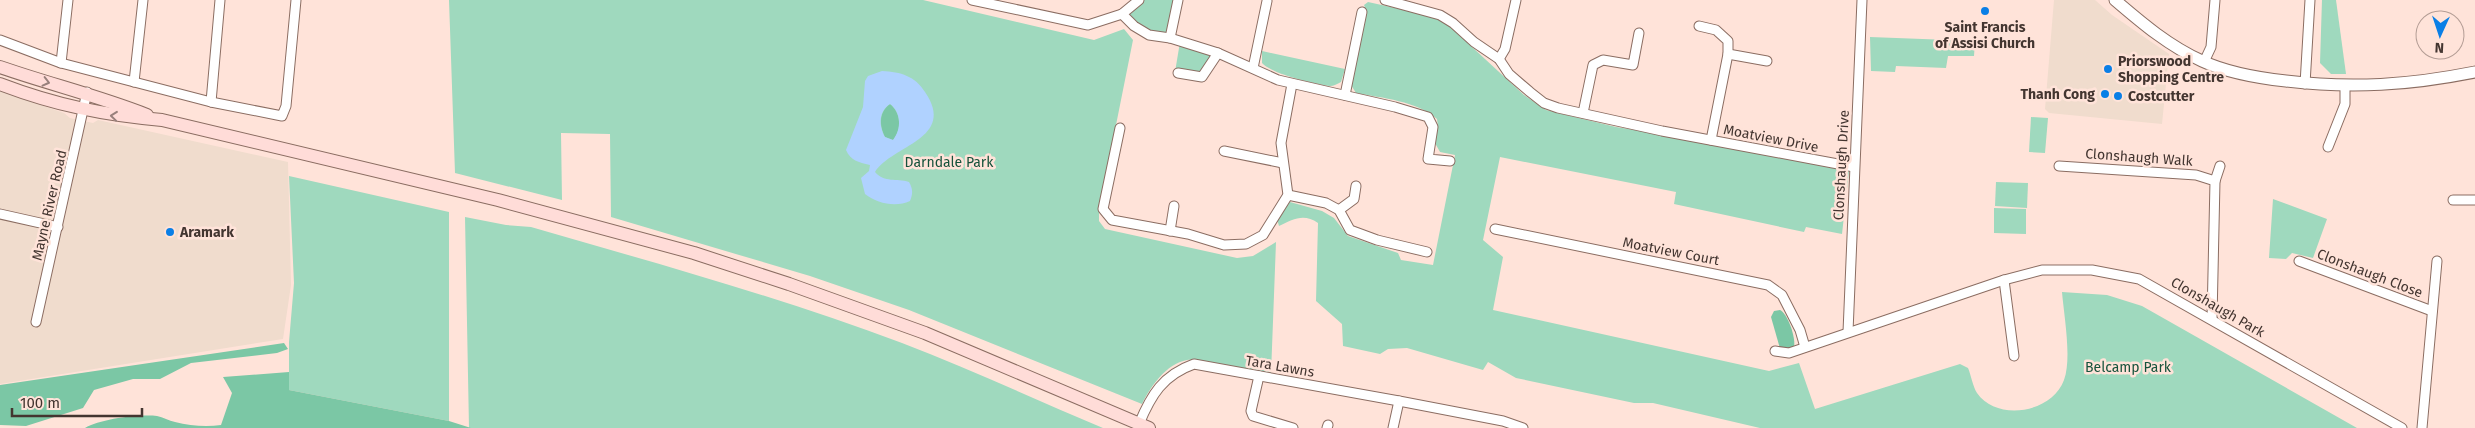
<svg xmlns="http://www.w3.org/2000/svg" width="2475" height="428" viewBox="0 0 2475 428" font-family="'Fira Sans',sans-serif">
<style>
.commercial{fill:#f0dccd}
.green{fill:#9fd9be}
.forest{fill:#7bc7a5}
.water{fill:#b0d2ff;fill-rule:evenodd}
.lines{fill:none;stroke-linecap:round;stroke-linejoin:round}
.minor-casing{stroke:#8b6d62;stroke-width:11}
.tertiary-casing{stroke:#8b6d62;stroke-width:13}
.secondary-casing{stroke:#8b6d62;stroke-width:14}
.minor{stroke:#fff;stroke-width:9}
.tertiary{stroke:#fff;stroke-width:11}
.secondary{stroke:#ffdcd8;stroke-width:12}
.oneway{stroke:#98807c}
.poi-dot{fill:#0a7fe6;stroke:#ffe3d9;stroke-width:2}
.labels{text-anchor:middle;stroke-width:5;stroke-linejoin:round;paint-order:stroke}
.poi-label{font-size:14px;font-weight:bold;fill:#433530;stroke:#ffe3d9;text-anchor:start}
.street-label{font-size:14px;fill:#433530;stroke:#ffe3d9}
.park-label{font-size:14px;fill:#15523b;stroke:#ffe3d9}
</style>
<rect width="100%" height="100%" fill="#ffe3d9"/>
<!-- commercial -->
<g class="commercial">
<polygon points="2054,0 2095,0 2112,15 2169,54 2162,124 2049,113 2045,109"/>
<polygon points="0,91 64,113 70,118 93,123 98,120 288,162 291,285 283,339 0,384"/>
</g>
<!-- green -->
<g class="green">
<path d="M449,0H923L1094,40L1124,29L1133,40L1099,210V221L1105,229L1237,258L1253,256L1276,242L1271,374C1255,371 1200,358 1187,360C1166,364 1151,386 1142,404L909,310L810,276L611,217L610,134L561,133L562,200L455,173Z"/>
<polygon points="1140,0 1178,0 1170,38 1149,35 1123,14"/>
<polygon points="2322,0 2336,0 2346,74 2331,74 2320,63"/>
<path d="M1368,2L1427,15L1446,23L1524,95L1546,110L1616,127L1758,150L1849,171L1842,234L1806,227L1804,232L1674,204L1676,192L1500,157L1483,240L1503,257L1493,310L1769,371L1799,363L1815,409L1960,364L1968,368C1971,375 1973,387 1977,393C1997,422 2052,413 2064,380C2072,358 2064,316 2062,292L2107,295L2142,306L2357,428H1760L1653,403H1634L1516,378L1488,362L1483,370L1407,348L1388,349L1380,354L1343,346L1342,324L1316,301L1318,223C1304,213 1293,219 1279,226L1277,219L1290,202L1322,211L1334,218L1348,236L1398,253L1401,260L1433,265L1455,155L1440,152L1435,143L1438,127L1437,119C1417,101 1382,98 1356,93L1351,85L1366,10L1364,5Z"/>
<polygon points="1870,37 1975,41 1974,56 1948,56 1946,68 1896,66 1895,72 1871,71"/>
<polygon points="1180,42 1218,53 1202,77 1175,72"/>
<path d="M1262,51L1345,69L1341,82C1337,84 1334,86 1330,86C1314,84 1272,74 1262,63Z"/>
<polygon points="2031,117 2048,118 2045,153 2029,152"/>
<polygon points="289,176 449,212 449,421 289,390 289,342 294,283"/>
<polygon points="1996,182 2028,183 2027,208 1995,206"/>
<polygon points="2273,199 2327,219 2313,258 2292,253 2286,259 2269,258"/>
<polygon points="1994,208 2026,209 2026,234 1994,233"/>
<path d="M465,217L506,225L531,227C655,263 780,297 902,343C970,369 1036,400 1103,428H469Z"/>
</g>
<!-- forest -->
<g class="forest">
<path d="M890,104C901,113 902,129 893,140L885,137C879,125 879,112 890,104Z"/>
<path d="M1780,310C1788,314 1796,338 1794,347L1781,352L1771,317L1774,311Z"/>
<polygon points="284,343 288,349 277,353 191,363 160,379 133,379 94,390 83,408 26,426 0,425 0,385"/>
<path d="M289,372V390L449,421L471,428H85C100,419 139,414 157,416C163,417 169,421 175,422C190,426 207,427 221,425L232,393L223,377Z"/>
</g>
<!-- water -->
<path class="water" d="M882,71C901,72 915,76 925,92C957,139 892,145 875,172C885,183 896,178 909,182C913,189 913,194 910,201C895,208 877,203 865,194L861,178L869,171L870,165C858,162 851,161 846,150L863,107L865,81L868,76ZM890,104C901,112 902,129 893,140L885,137C879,126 878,112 890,104Z"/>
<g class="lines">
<defs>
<g id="minor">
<polyline points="972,0 1088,25 1122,14 1139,0"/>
<polyline points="1385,0 1440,15 1453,23 1474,42 1499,59 1509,74 1530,92 1544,103 1558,108 1662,131 1854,167"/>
<polyline points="1122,14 1134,26 1149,35 1170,38 1218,53 1278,80 1395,107 1428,117 1433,127 1428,159 1450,161"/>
<polyline points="1699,26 1716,30 1728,41 1728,54 1711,140"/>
<polyline points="1170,38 1178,0"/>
<polyline points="0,40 61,63 211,102 282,116 286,106 296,0"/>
<polyline points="1728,54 1767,61"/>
<polyline points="1499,59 1505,49 1516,0"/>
<polyline points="2204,62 2211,47 2215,0"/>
<polyline points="61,63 68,0"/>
<polyline points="1253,68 1267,1"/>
<polyline points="1178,73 1202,77 1218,53"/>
<polyline points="134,82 143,0"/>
<polyline points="2305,84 2310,0"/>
<polyline points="1345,95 1362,12"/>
<polyline points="211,102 220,0"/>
<polyline points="1583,113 1593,65 1603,60 1633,65 1639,33"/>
<polyline points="1120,128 1103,209 1112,220 1188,234 1224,245 1246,244 1263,235 1288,195 1281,143 1292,84"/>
<polyline points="2328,147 2345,104 2345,87"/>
<polyline points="1224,151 1283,163"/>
<polyline points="2059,166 2196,175 2215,181 2212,319"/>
<polyline points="2215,181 2220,166"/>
<polyline points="1288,195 1326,203 1339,210 1350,230 1377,240 1427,252"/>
<polyline points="2453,200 2475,200"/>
<polyline points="1339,210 1354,199 1356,186"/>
<polyline points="0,214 58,227"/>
<polyline points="1495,229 1768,285 1782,295 1800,330 1805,347"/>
<polyline points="1170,231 1174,206"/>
<polyline points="2299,261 2432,311"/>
<polyline points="2004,280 2014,356"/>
<polyline points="36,322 87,92"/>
<polyline points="1848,332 1862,0"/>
<polyline points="1775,351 1789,353 2004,280 2042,270 2092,270 2139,279 2402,428"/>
<polyline points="1259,376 1251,411 1253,416 1293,428"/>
<path d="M1139,424C1151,395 1163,375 1194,364L1399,401L1503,421L1523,428"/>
<polyline points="1327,428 1328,425"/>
<polyline points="1393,428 1399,401"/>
<polyline points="2422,428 2437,261"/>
</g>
<path id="tertiary" d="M2115,0C2143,24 2169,46 2202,61C2228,73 2258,78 2286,81C2352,89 2410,85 2475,72"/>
<g id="secondary">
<path d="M0,67C49,84 99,96 147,115"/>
<path d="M0,84C55,105 104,115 162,120L498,200L694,253L789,284L925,333L1149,428"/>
</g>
</defs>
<!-- minor casing -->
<use href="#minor" class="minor-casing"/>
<!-- tertiary casing -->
<use href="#tertiary" class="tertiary-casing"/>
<!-- secondary casing -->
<use href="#secondary" class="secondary-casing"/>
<!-- minor -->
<use href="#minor" class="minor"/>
<!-- tertiary -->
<use href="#tertiary" class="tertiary"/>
<!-- secondary -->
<use href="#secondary" class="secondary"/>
</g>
<!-- one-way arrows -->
<defs><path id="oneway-chevron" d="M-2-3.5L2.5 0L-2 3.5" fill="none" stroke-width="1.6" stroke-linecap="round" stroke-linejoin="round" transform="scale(1.25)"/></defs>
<g class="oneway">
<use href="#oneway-chevron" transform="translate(46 82) rotate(14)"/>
<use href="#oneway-chevron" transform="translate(114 116) rotate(-174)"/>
</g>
<!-- markers -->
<g class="poi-dot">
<circle cx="1985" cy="11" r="5"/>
<circle cx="2108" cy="69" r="5"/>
<circle cx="2105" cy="94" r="5"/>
<circle cx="2118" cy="96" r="5"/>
<circle cx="170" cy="232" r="5"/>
</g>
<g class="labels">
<!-- poi labels -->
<g class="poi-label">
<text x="1985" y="32" text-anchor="middle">Saint Francis<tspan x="1985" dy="16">of Assisi Church</tspan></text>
<text x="2118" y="66">Priorswood<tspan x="2118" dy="16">Shopping Centre</tspan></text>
<text x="2095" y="99" text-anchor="end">Thanh Cong</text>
<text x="2128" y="101">Costcutter</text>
<text x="180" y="237">Aramark</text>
</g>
<!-- street labels -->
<g class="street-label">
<text transform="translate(1771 138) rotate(11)" y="5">Moatview Drive</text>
<text transform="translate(2139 157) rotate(4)" y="5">Clonshaugh Walk</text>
<text transform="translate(1841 165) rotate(-87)" y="5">Clonshaugh Drive</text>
<text transform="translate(49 205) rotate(-77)" y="5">Mayne River Road</text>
<text transform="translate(1671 251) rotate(11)" y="5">Moatview Court</text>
<text transform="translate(2370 273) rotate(21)" y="5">Clonshaugh Close</text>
<text transform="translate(2218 307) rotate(30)" y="5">Clonshaugh Park</text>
<text transform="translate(1280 366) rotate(10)" y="5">Tara Lawns</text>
</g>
<!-- park labels -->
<g class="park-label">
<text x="949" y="167">Darndale Park</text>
<text x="2128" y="372">Belcamp Park</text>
</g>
</g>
<!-- north arrow -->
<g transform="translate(2440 35) rotate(183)"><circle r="24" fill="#ffe3d9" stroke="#b49d95"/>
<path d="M0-4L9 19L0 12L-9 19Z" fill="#0a7fe6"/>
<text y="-8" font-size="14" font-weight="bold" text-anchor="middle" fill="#433530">N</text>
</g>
<!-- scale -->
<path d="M12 408v8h130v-8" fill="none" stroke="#433530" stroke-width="2.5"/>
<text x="20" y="408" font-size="15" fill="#433530" stroke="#ffe3d9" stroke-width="4" paint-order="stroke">100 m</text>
</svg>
